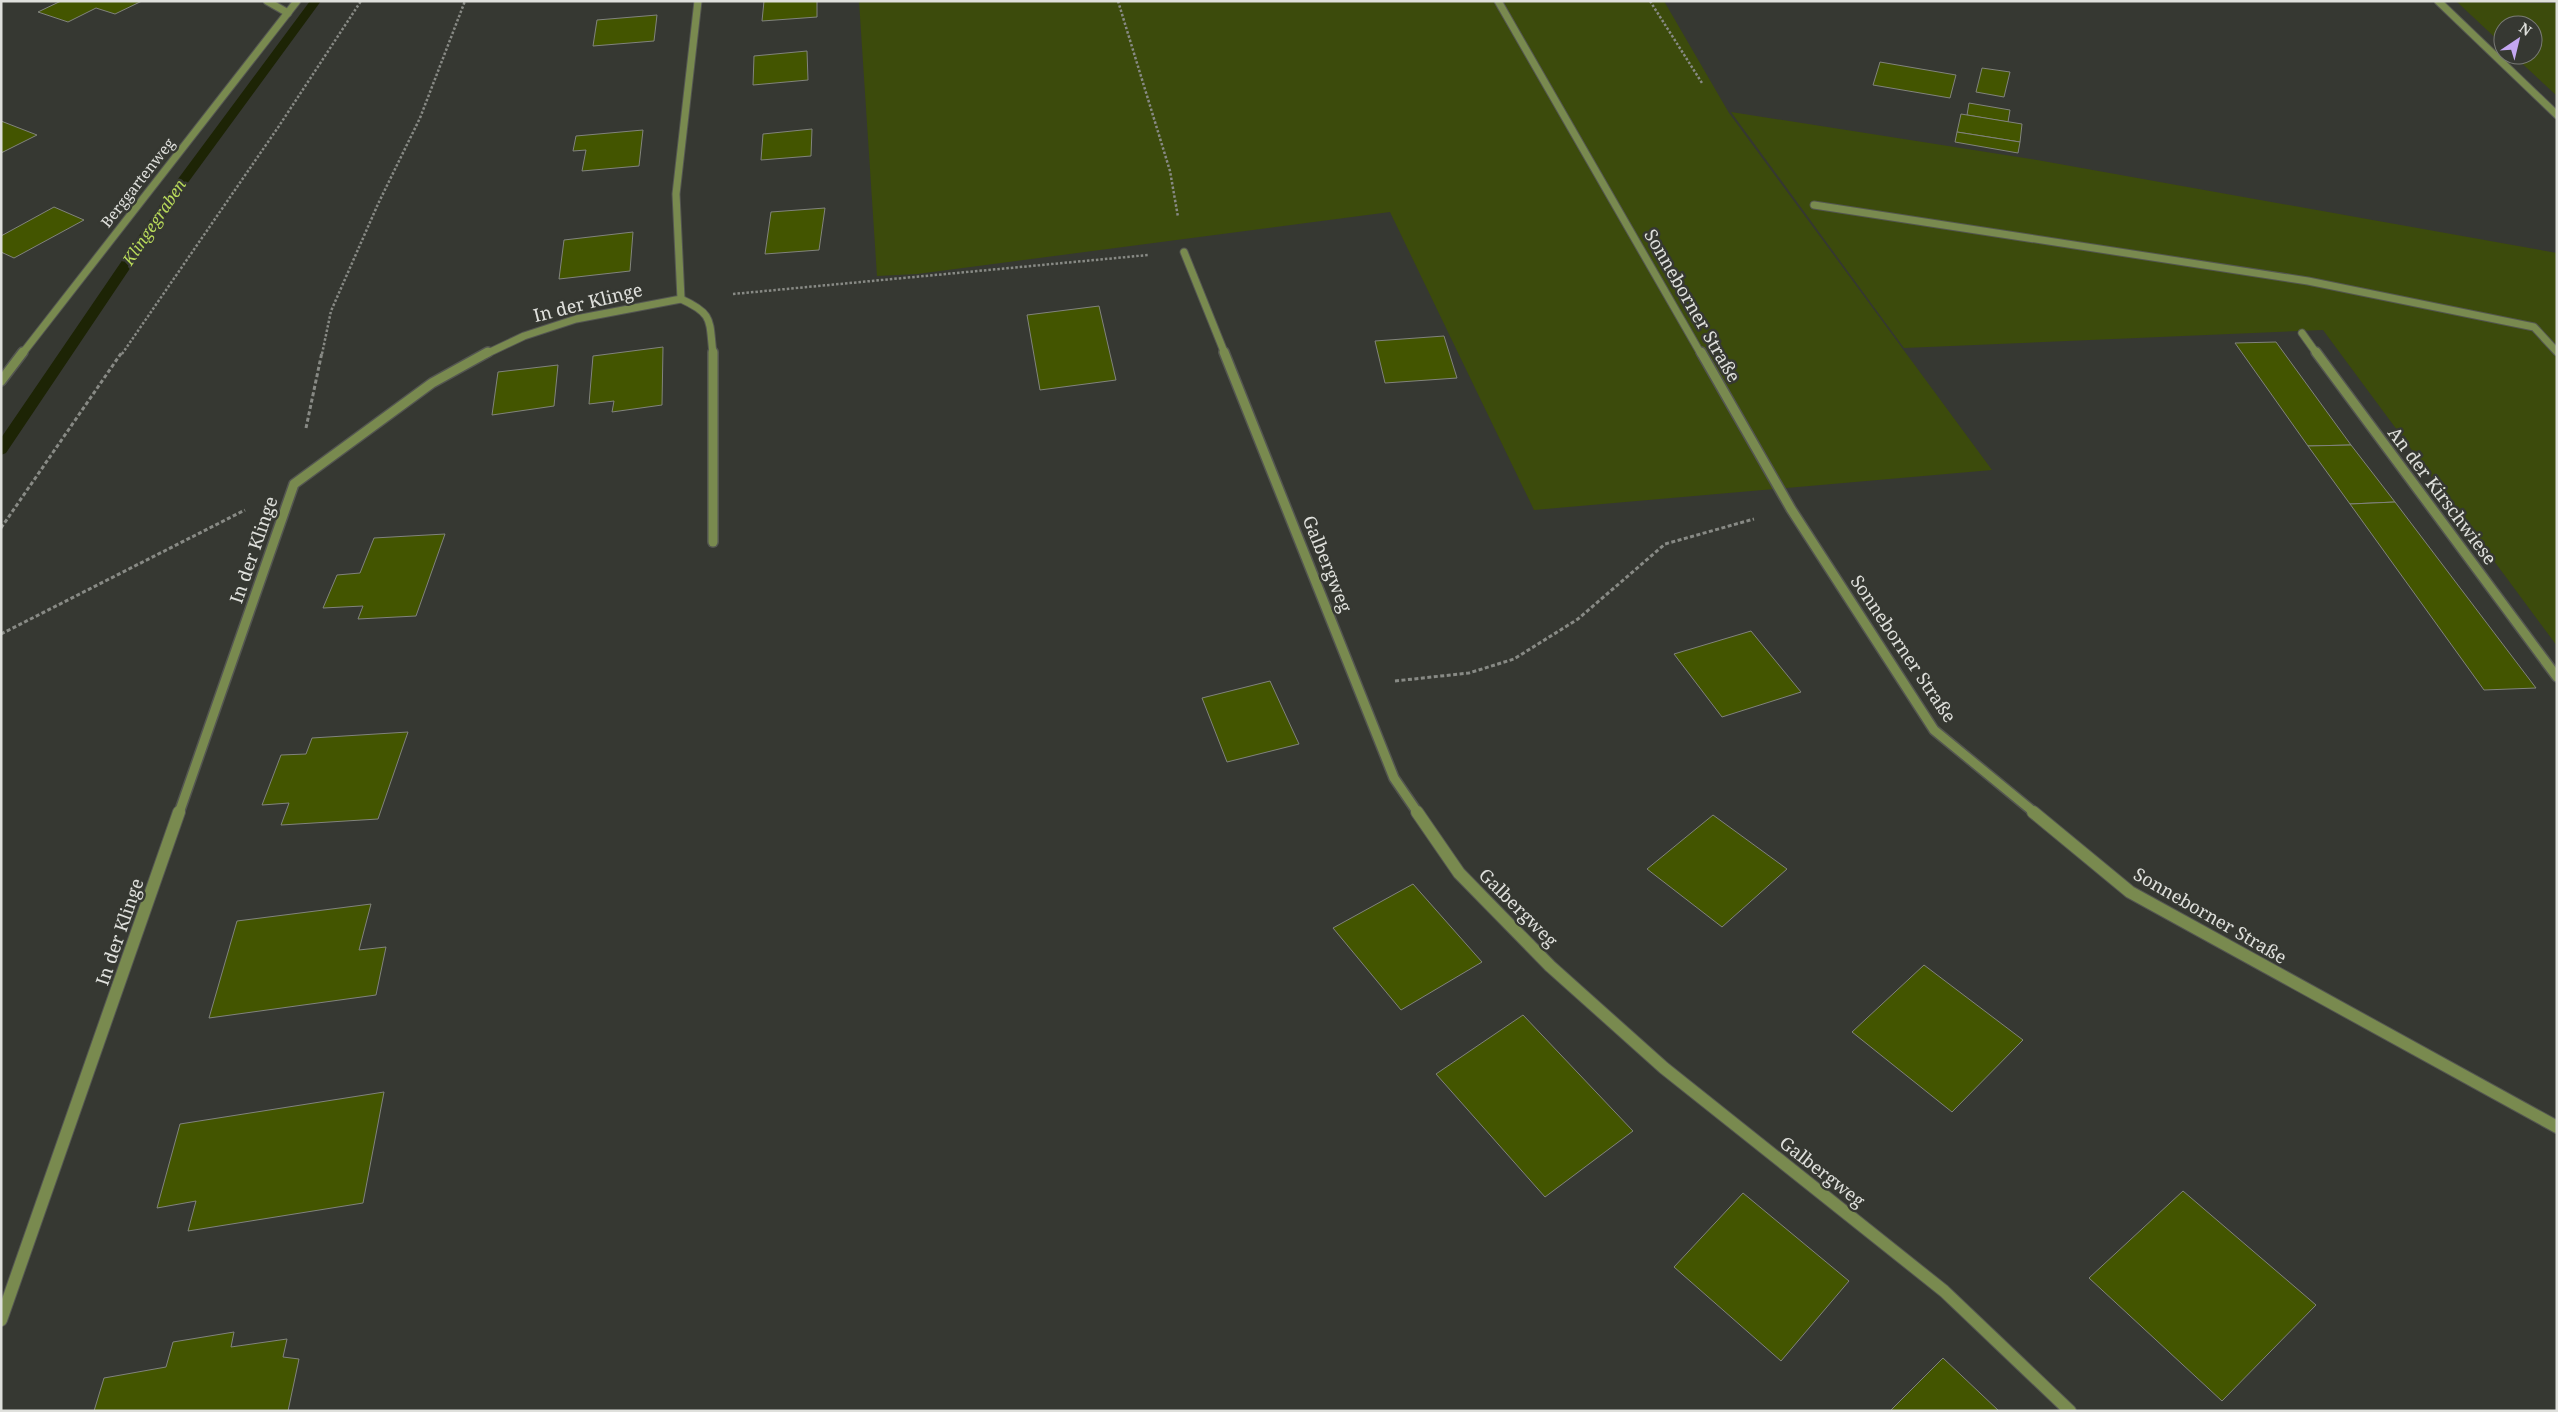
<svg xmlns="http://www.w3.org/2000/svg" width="2558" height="1412" viewBox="0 0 2558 1412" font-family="'Noto Serif',serif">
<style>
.green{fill:#3c4b0c}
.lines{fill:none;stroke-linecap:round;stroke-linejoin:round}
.stream{fill:#1d2405;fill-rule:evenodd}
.building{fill:#435500;stroke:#81837d}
.service-far2-casing{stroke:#545651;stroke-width:9}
.service-far1-casing{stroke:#545651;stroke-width:12}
.service-casing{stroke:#545651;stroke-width:14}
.minor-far2-casing{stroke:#545651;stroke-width:9}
.minor-far1-casing{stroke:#545651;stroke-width:12}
.minor-casing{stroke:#545651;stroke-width:14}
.path-far1{stroke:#888a85;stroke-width:2.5;stroke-dasharray:2.5 2;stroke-linecap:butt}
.path{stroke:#888a85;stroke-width:3;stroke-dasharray:4 2.5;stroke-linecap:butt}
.service-far2{stroke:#798a4f;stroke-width:7}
.service-far1{stroke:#798a4f;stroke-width:9}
.service{stroke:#798a4f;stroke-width:12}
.minor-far2{stroke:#798a4f;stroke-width:7}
.minor-far1{stroke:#798a4f;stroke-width:9}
.minor{stroke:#798a4f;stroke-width:12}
.labels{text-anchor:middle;stroke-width:5;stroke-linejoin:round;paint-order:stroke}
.far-street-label{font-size:15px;fill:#dfe0dc;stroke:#363832}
.far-water-label{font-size:16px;font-style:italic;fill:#b8d95a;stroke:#363832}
.street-label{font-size:18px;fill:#dfe0dc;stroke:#363832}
</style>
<rect width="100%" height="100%" fill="#363832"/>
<!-- green -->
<g class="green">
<polygon points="859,1 1664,1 1729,113 1992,470 1534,510 1390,212 917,274 877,276"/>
<polygon points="2456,1 2557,3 2557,96 2513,55 2533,55 2533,25 2503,25 2503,45"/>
<polygon points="1731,112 2037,160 2557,253 2557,646 2323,330 1904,348"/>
</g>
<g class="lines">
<!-- stream -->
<polygon class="stream" points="310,1 321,1 184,188 6,453 1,455 1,438 175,183"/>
</g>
<!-- building -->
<g class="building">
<polygon points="61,1 142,1 115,14 96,8 68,22 38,12"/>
<polygon points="764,1 817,1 817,17 762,21"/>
<polygon points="657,15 654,41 593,46 597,20"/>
<polygon points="807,51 808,80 753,85 754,56"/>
<polygon points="1880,62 1956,75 1950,98 1873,85"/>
<polygon points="1982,68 2010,72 2004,97 1976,92"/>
<polygon points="1969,103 2010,110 2008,122 1967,115"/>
<polygon points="1961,114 2022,124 2020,142 1957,132"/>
<polygon points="1,121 37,135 1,153"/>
<polygon points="812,129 811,156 761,160 763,134"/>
<polygon points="643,130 639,166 582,171 586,150 573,151 576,136"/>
<polygon points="1957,132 2020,142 2018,153 1955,142"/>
<polygon points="54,207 84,220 14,258 1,252 1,236"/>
<polygon points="825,208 819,250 765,254 771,212"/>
<polygon points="633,232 630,271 559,279 564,240"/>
<polygon points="1099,306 1116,380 1040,390 1027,315"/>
<polygon points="1444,336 1457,378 1385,383 1375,341"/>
<polygon points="2276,342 2351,445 2308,446 2235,343"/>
<polygon points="663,347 662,405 612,412 614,401 589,404 593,356"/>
<polygon points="558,365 554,406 492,415 498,372"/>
<polygon points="2351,445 2395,502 2350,504 2308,446"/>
<polygon points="2395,502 2536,688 2484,690 2350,504"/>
<polygon points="445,534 416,616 358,619 363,606 323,608 337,575 360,573 374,538"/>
<polygon points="1751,631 1801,692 1722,717 1674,654"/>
<polygon points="1270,681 1299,744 1227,762 1202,698"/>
<polygon points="408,732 378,819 281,825 289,803 262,805 281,755 306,754 312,738"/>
<polygon points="1713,815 1787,869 1722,927 1647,869"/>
<polygon points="1413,884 1482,962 1401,1010 1333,928"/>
<polygon points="371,904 359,950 386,947 376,995 209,1018 237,921"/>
<polygon points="1924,965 2023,1040 1952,1112 1852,1032"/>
<polygon points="1523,1015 1633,1131 1545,1197 1436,1074"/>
<polygon points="384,1092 363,1203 188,1231 196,1201 157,1208 180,1124"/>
<polygon points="2183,1191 2316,1305 2222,1401 2089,1278"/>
<polygon points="1743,1193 1849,1281 1781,1361 1674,1267"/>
<polygon points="234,1332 231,1347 287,1339 283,1357 299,1359 288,1411 94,1411 104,1378 166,1367 173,1342"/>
<polygon points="1943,1358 1999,1411 1890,1411"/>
</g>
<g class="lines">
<defs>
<g id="service-far2">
<polyline points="1498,1 1701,354"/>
<polyline points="2438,1 2557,115"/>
<polyline points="1814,205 2308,281 2534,327 2557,352"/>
<path d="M681,299C714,314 709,320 713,354"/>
<polyline points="2302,333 2317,354"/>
</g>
<g id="service-far1">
<polyline points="713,352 713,542"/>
<polyline points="1701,352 1791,509 1934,730 2035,813"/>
<polyline points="2316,352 2557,677"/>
</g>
<polyline id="service" points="2033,812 2130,892 2557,1127"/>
<g id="minor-far2">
<polyline points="267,1 288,13"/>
<polyline points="1184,252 1225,354"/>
<polyline points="22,354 297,1"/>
<polyline points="486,354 524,336 576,319 681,299 676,194 698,1"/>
</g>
<g id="minor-far1">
<polyline points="1224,352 1394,778 1418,813"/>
<polyline points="1,381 23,352"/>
<polyline points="179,813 294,484 432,383 488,352"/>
</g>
<g id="minor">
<polyline points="1417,812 1459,873 1550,966 1664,1068 1944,1291 2070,1411"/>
<polyline points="1,1320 179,812"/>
</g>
</defs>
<!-- service-far2 casing -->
<use href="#service-far2" class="service-far2-casing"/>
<!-- service-far1 casing -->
<use href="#service-far1" class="service-far1-casing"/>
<!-- service casing -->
<use href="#service" class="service-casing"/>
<!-- minor-far2 casing -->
<use href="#minor-far2" class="minor-far2-casing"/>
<!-- minor-far1 casing -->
<use href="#minor-far1" class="minor-far1-casing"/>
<!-- minor casing -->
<use href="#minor" class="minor-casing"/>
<!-- path-far1 -->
<g class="path-far1">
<polyline points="1118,1 1170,171 1178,217"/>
<polyline points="1650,1 1702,83"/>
<polyline points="733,294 1148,255"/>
<polyline points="122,354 279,126 361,1"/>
<polyline points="322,354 331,311 378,204 420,118 465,1"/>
</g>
<!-- path -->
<g class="path">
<polyline points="306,428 322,352"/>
<polyline points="1,528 122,352"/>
<polyline points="1,634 245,510"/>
<polyline points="1395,681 1469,673 1514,659 1578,619 1665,544 1754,519"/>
</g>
<!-- service-far2 -->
<use href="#service-far2" class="service-far2"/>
<!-- service-far1 -->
<use href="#service-far1" class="service-far1"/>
<!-- service -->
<use href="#service" class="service"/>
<!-- minor-far2 -->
<use href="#minor-far2" class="minor-far2"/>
<!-- minor-far1 -->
<use href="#minor-far1" class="minor-far1"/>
<!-- minor -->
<use href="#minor" class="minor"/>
</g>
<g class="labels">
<!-- far-street labels -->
<g class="far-street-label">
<text transform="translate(138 183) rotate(-52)" y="5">Berggartenweg</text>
</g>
<!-- far-water labels -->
<g class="far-water-label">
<text transform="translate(154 222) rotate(-56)" y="6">Klingegraben</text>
</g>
<!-- street labels -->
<g class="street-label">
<text transform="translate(588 303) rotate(-14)" y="6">In der Klinge</text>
<text transform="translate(1692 306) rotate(60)" y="6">Sonneborner Straße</text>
<text transform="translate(2442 496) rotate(53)" y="6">An der Kirschwiese</text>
<text transform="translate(254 550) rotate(-71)" y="6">In der Klinge</text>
<text transform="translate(1327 564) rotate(68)" y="6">Galbergweg</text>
<text transform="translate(1903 649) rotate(56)" y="6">Sonneborner Straße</text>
<text transform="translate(1518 908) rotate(45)" y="6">Galbergweg</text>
<text transform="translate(2210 916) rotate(30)" y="6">Sonneborner Straße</text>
<text transform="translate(120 932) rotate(-71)" y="6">In der Klinge</text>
<text transform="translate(1822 1172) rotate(38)" y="6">Galbergweg</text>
</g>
</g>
<!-- border -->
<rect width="2558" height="1412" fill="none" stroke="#dfe0dc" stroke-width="5"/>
<!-- north arrow -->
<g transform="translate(2518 40) rotate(35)"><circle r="24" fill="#363832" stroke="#7a7b76"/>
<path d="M0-4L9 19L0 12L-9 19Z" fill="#c4a7f1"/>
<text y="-8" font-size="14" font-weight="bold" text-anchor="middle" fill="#dfe0dc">N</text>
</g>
</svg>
